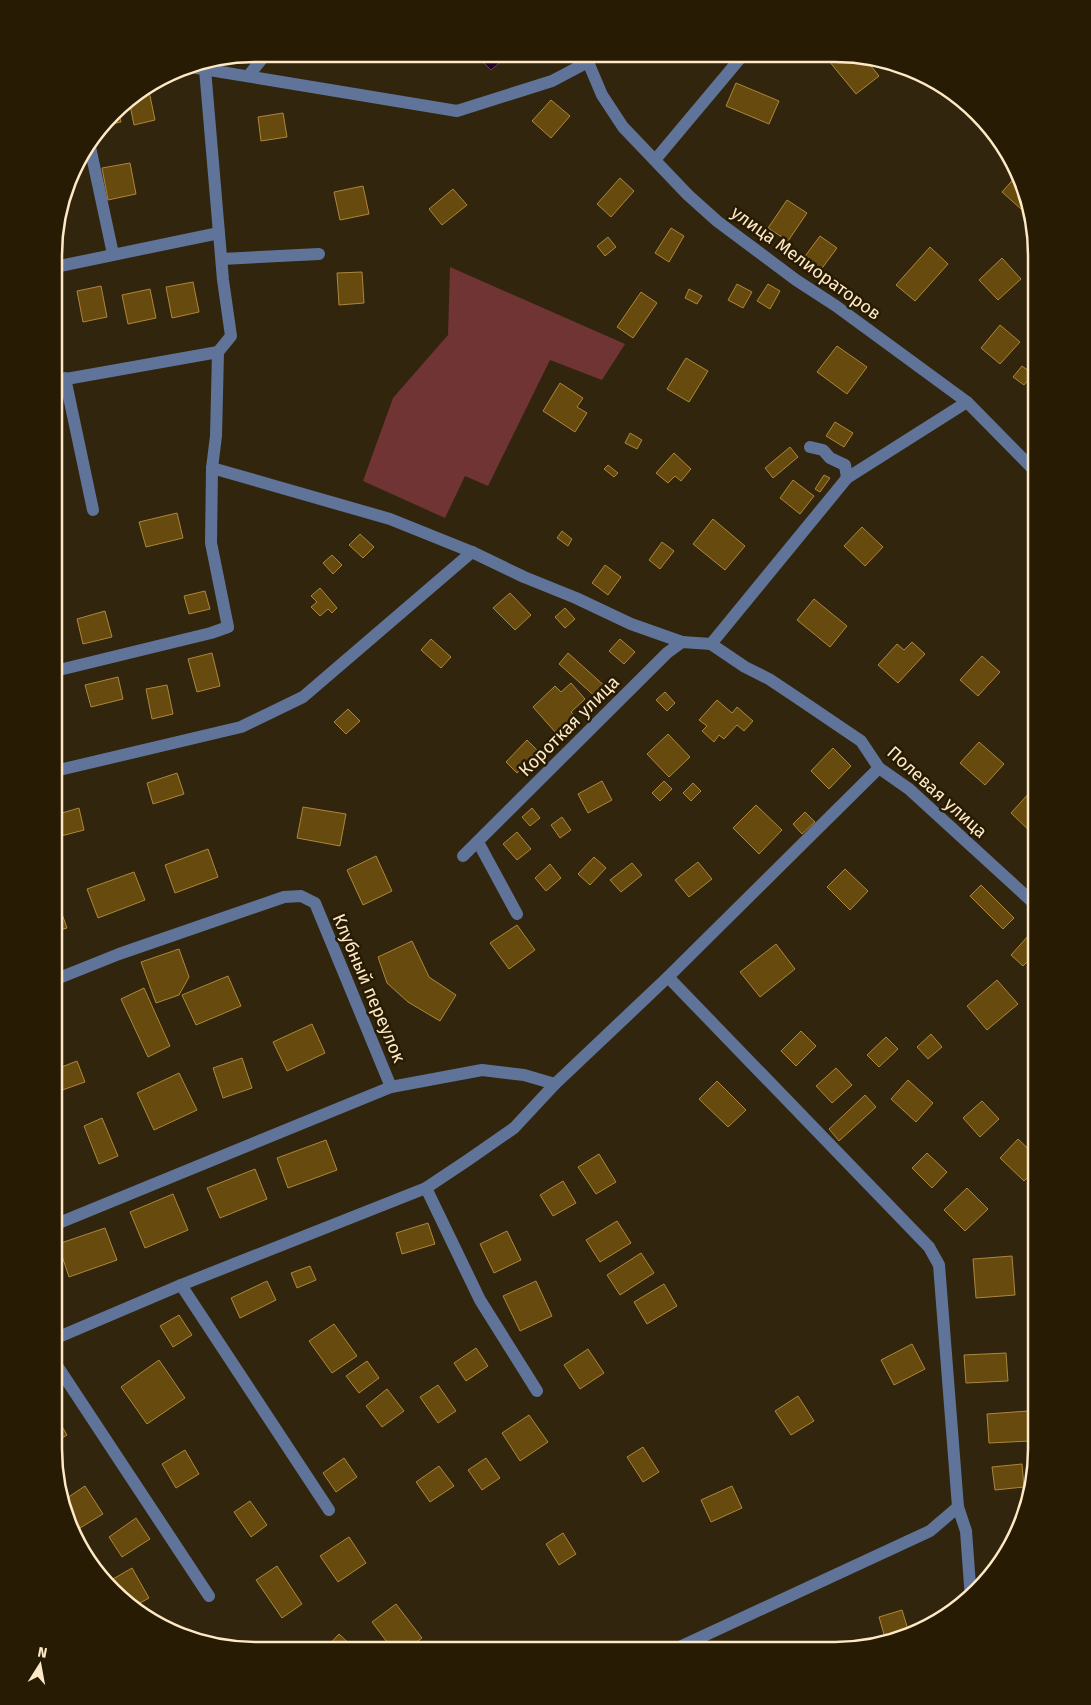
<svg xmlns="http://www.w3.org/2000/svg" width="1091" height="1705" viewBox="0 0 1091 1705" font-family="'Fira Sans',sans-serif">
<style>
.green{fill:#713434}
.water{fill:#210126;stroke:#634756}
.building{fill:#674b0e;stroke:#ad863b}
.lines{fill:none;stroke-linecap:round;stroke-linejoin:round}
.minor{stroke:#5f7498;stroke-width:12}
.labels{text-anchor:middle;stroke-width:5;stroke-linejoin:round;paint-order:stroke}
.street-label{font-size:18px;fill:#fee9c6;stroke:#271b04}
.rim{fill:none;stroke:#fee9c6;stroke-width:2.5}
</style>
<rect width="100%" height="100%" fill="#31250d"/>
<!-- green -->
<polygon class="green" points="450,267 625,344 602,380 550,360 488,486 465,476 445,518 363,481 393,398 448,335"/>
<!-- water -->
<polygon class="water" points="483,54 510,54 491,70 481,60"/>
<!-- building -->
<g class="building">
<polygon points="824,55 863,56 879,76 856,94"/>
<polygon points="736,83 779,101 769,124 726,106"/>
<polygon points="149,91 155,120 134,125 129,100 141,93"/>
<polygon points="551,100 570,116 551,138 532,121"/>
<polygon points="118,110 121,122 106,125"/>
<polygon points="283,113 287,137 261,141 258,117"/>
<polygon points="130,163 136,194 108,200 102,168"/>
<polygon points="1019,173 1022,178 1027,202 1021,209 1002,192"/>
<polygon points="620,178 634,191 611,217 597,204"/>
<polygon points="363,186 369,214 340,220 334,192"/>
<polygon points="453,189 467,205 442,225 429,209"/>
<polygon points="787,200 807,213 788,241 768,228"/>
<polygon points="671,228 684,236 669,262 655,253"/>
<polygon points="820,236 837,248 817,275 800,263"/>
<polygon points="608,237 616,247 605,256 597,246"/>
<polygon points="930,247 948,264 915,301 896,285"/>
<polygon points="1002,258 1021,279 998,300 979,280"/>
<polygon points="362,272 364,303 339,305 337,273"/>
<polygon points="193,282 199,312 172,318 166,287"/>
<polygon points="737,284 752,292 743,308 728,300"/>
<polygon points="768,284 780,291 770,309 757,301"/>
<polygon points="101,286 107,317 83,322 77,291"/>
<polygon points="150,289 156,318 128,324 122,295"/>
<polygon points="689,289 702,296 697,304 685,298"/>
<polygon points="641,292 657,303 633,338 617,327"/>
<polygon points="1000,325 1020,342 1000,364 981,348"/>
<polygon points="837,346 867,367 847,394 817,372"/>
<polygon points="686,358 708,371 689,402 667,389"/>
<polygon points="1022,366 1033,374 1024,385 1013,377"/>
<polygon points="560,383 583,398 577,407 587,413 575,432 543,411"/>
<polygon points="835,422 853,433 844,447 826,436"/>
<polygon points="630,433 642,440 637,449 625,443"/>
<polygon points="790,447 798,457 773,478 765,468"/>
<polygon points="674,453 691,469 681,481 675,476 668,483 656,473"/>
<polygon points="608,465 618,473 614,477 604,469"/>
<polygon points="824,475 830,478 820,492 815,489"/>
<polygon points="793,480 814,496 800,514 780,498"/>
<polygon points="177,513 183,538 146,547 139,522"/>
<polygon points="713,519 745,546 725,570 693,544"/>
<polygon points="862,527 883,547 865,566 844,546"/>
<polygon points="562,531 572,539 568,546 557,538"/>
<polygon points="360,534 374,547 363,558 349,545"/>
<polygon points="662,542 674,551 660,569 649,560"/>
<polygon points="332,555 342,565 333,574 323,563"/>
<polygon points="605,565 621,577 608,595 592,583"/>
<polygon points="320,588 337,608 332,613 328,609 320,616 311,607 317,602 311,596"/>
<polygon points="205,591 210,609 189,614 184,596"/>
<polygon points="510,593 531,615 515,630 493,608"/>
<polygon points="814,599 847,626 830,647 797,620"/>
<polygon points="565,608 575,619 565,628 555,617"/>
<polygon points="105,611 112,637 83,644 77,619"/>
<polygon points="431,639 451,657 441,668 421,650"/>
<polygon points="620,639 635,652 624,664 609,651"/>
<polygon points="912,642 925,654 898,683 878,665 897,644 904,650"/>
<polygon points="212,653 220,686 197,692 188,659"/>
<polygon points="568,653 608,689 599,700 559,664"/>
<polygon points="982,656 1000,672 978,696 960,680"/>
<polygon points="118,677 123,699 91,707 85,685"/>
<polygon points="571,683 585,699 571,712 575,716 556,733 533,707 555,686 561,692"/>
<polygon points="167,685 173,714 152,719 146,689"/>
<polygon points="665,692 675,703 667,711 656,700"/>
<polygon points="717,700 732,713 737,707 753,721 744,731 737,725 724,739 719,735 714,742 702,731 707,726 699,720"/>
<polygon points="348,709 360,721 346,734 334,722"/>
<polygon points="668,734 690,757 669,777 647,754"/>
<polygon points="527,740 539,752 517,773 506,762"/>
<polygon points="979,742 1004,764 985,785 960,763"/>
<polygon points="833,748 851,766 829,789 811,771"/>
<polygon points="177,773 184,794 153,804 147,783"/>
<polygon points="602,781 612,800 588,813 578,794"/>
<polygon points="664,781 672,789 660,801 652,793"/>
<polygon points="693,783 701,791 691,801 683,793"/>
<polygon points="1032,790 1037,795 1037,834 1035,836 1011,813"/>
<polygon points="756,805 782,830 759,854 733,828"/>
<polygon points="303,807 346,814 340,846 297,838"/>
<polygon points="79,808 84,830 61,836 55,815"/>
<polygon points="532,808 540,818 530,826 522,817"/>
<polygon points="805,812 815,822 802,834 793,824"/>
<polygon points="562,817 571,830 560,838 551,825"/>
<polygon points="517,832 531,849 517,860 503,844"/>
<polygon points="208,849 218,877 175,893 165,865"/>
<polygon points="376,856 392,891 363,905 347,870"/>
<polygon points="594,857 606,868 590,885 578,874"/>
<polygon points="698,862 712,879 689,897 675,880"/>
<polygon points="632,863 642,875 621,892 610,880"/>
<polygon points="550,864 561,878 546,891 535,878"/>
<polygon points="845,869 868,891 850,910 827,887"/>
<polygon points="134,872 145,900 98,918 87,889"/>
<polygon points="981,885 1014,918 1003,929 970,896"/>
<polygon points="56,897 67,928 54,932 55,898"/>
<polygon points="517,925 535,950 509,969 490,943"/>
<polygon points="1029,935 1037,943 1037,952 1023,966 1011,955"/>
<polygon points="412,941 429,977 456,995 440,1021 408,1002 387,983 378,957"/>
<polygon points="776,944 795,969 760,997 740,972"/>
<polygon points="179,949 189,977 179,995 156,1003 141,962"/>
<polygon points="228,976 241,1006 196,1025 182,995"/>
<polygon points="997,980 1018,1004 987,1030 967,1006"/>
<polygon points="144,988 170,1046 148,1057 121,999"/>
<polygon points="312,1024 325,1053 287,1071 273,1042"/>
<polygon points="801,1031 816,1046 796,1066 781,1051"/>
<polygon points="931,1034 942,1047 928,1059 917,1047"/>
<polygon points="886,1037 898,1049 879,1067 867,1055"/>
<polygon points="242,1058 252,1088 223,1098 213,1068"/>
<polygon points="77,1061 85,1082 54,1093 54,1070"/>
<polygon points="836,1068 852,1085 832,1103 816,1086"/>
<polygon points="179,1073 197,1110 154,1130 137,1093"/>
<polygon points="908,1080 933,1103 916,1122 891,1099"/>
<polygon points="717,1081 746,1110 728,1127 699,1099"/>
<polygon points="865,1095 876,1107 839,1141 829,1129"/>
<polygon points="982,1101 999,1119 980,1137 963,1118"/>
<polygon points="102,1118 118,1156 99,1164 84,1126"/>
<polygon points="1018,1139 1037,1157 1037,1168 1024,1181 1000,1158"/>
<polygon points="326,1140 337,1170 288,1188 277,1158"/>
<polygon points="927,1153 947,1172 932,1188 912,1168"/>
<polygon points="599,1154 616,1182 596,1194 578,1167"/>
<polygon points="255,1169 267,1199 220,1218 207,1188"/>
<polygon points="563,1181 576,1203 553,1216 540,1195"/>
<polygon points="967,1188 988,1209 965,1231 944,1210"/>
<polygon points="173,1194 188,1230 145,1248 130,1212"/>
<polygon points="617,1221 631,1243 600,1262 586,1240"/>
<polygon points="428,1223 435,1244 402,1254 396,1233"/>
<polygon points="105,1228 117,1260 69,1277 58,1244"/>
<polygon points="507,1231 521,1260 494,1273 480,1244"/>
<polygon points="641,1253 654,1273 620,1295 607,1275"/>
<polygon points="1012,1256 1015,1295 976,1298 973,1259"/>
<polygon points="310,1266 316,1280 297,1288 291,1273"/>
<polygon points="267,1281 276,1300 240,1318 231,1298"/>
<polygon points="536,1281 552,1316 520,1331 503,1296"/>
<polygon points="664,1284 677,1306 647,1324 634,1302"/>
<polygon points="179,1315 192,1335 173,1347 160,1326"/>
<polygon points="334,1324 357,1356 332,1373 309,1341"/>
<polygon points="912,1344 925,1369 894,1385 881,1360"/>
<polygon points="476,1348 488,1366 466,1381 454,1363"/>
<polygon points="588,1349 604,1373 580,1389 564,1365"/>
<polygon points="1006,1353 1008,1381 966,1383 964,1355"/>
<polygon points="159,1360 185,1398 147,1424 121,1387"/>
<polygon points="367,1361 379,1378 359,1393 346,1376"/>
<polygon points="438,1385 456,1411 438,1423 420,1397"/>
<polygon points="387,1389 404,1411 382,1427 366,1406"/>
<polygon points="798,1396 814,1421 791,1435 775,1411"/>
<polygon points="1028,1411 1030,1441 989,1443 987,1414"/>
<polygon points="54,1413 67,1435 54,1443"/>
<polygon points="529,1415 548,1442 520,1461 502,1433"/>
<polygon points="643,1447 659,1472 643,1482 627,1457"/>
<polygon points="185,1450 199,1474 176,1488 162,1464"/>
<polygon points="344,1458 357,1477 336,1492 323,1473"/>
<polygon points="486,1458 500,1478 482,1490 468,1470"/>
<polygon points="1022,1464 1024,1487 995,1490 992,1467"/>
<polygon points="439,1466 454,1486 430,1502 416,1482"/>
<polygon points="85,1486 103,1514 80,1528 65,1504 64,1500"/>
<polygon points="732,1486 742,1508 711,1522 701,1500"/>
<polygon points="250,1501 267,1525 251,1537 234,1512"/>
<polygon points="136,1518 150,1539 122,1557 109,1537"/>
<polygon points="563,1533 576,1554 559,1565 546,1544"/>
<polygon points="349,1537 366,1563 338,1582 320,1556"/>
<polygon points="277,1566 302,1604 282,1618 256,1580"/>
<polygon points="132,1568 149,1598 131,1608 106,1583"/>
<polygon points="396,1604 422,1638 406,1650 393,1650 372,1622"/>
<polygon points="902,1610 910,1636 886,1641 879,1617"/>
<polygon points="339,1634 356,1650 324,1650"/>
<polygon points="487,1644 490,1650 474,1650"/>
</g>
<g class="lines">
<!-- minor -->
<g class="minor">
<polyline points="587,55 588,62 602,95 623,127 688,195 717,221 796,280 836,306 967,402 1037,473"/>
<polyline points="191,67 457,111 552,81 588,62"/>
<polyline points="249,75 266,54"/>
<polyline points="90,147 113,254"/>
<polyline points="655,160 743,55"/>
<polyline points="222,259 319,254"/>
<polyline points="55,267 219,233"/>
<polyline points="65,378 93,510"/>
<polyline points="55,381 218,352"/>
<polyline points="810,447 823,450 830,458 845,465 847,478"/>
<polyline points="212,468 390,519 472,552 524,577 576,598 631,624 682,642"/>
<polyline points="711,644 745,667 769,679 796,697 861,741 879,768 909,789 1037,906"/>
<polyline points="711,644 847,478 967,402"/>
<polyline points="55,671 211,633 228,627 211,543 212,468 216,436 218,352 231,336 223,280 205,69"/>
<polyline points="55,771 241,727 303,697 472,552"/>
<polyline points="478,842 517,914"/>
<polyline points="463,856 667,653 682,642 711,644"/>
<polyline points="668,977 929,1247 939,1265 958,1507 966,1531 971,1599"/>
<polyline points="54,980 119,954 284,897 301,896 315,903 391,1087"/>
<polyline points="426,1188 480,1300 537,1391"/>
<polyline points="54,1225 391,1087 482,1070 524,1075 555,1084"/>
<polyline points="181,1285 329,1510"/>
<polyline points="54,1339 181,1285 426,1188 468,1160 514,1128 555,1084 668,977 879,768"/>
<polyline points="54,1361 209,1596"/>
<polyline points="642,1650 643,1651"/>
<polyline points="671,1651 930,1531 958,1507"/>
</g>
</g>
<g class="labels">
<!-- street labels -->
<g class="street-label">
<text transform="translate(806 263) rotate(36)" y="6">улица Мелиораторов</text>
<text transform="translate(569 726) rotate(-45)" y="6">Короткая улица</text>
<text transform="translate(937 792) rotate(42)" y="6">Полевая улица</text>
<text transform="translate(369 988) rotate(67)" y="6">Клубный переулок</text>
</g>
</g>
<!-- crop -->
<path d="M0 0H1091V1705H0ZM255 62H835A193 193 0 0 1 1028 255V1449A193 193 0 0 1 835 1642H255A193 193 0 0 1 62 1449V255A193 193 0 0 1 255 62Z" fill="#271b04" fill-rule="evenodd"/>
<path class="rim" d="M255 62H835A193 193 0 0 1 1028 255V1449A193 193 0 0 1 835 1642H255A193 193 0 0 1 62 1449V255A193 193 0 0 1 255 62Z"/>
<!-- north arrow -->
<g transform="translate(40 1665) rotate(11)" stroke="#271b04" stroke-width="4" paint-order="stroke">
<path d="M0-4L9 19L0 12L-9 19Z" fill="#fee9c6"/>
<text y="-8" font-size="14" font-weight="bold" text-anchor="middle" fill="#fee9c6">N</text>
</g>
</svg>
